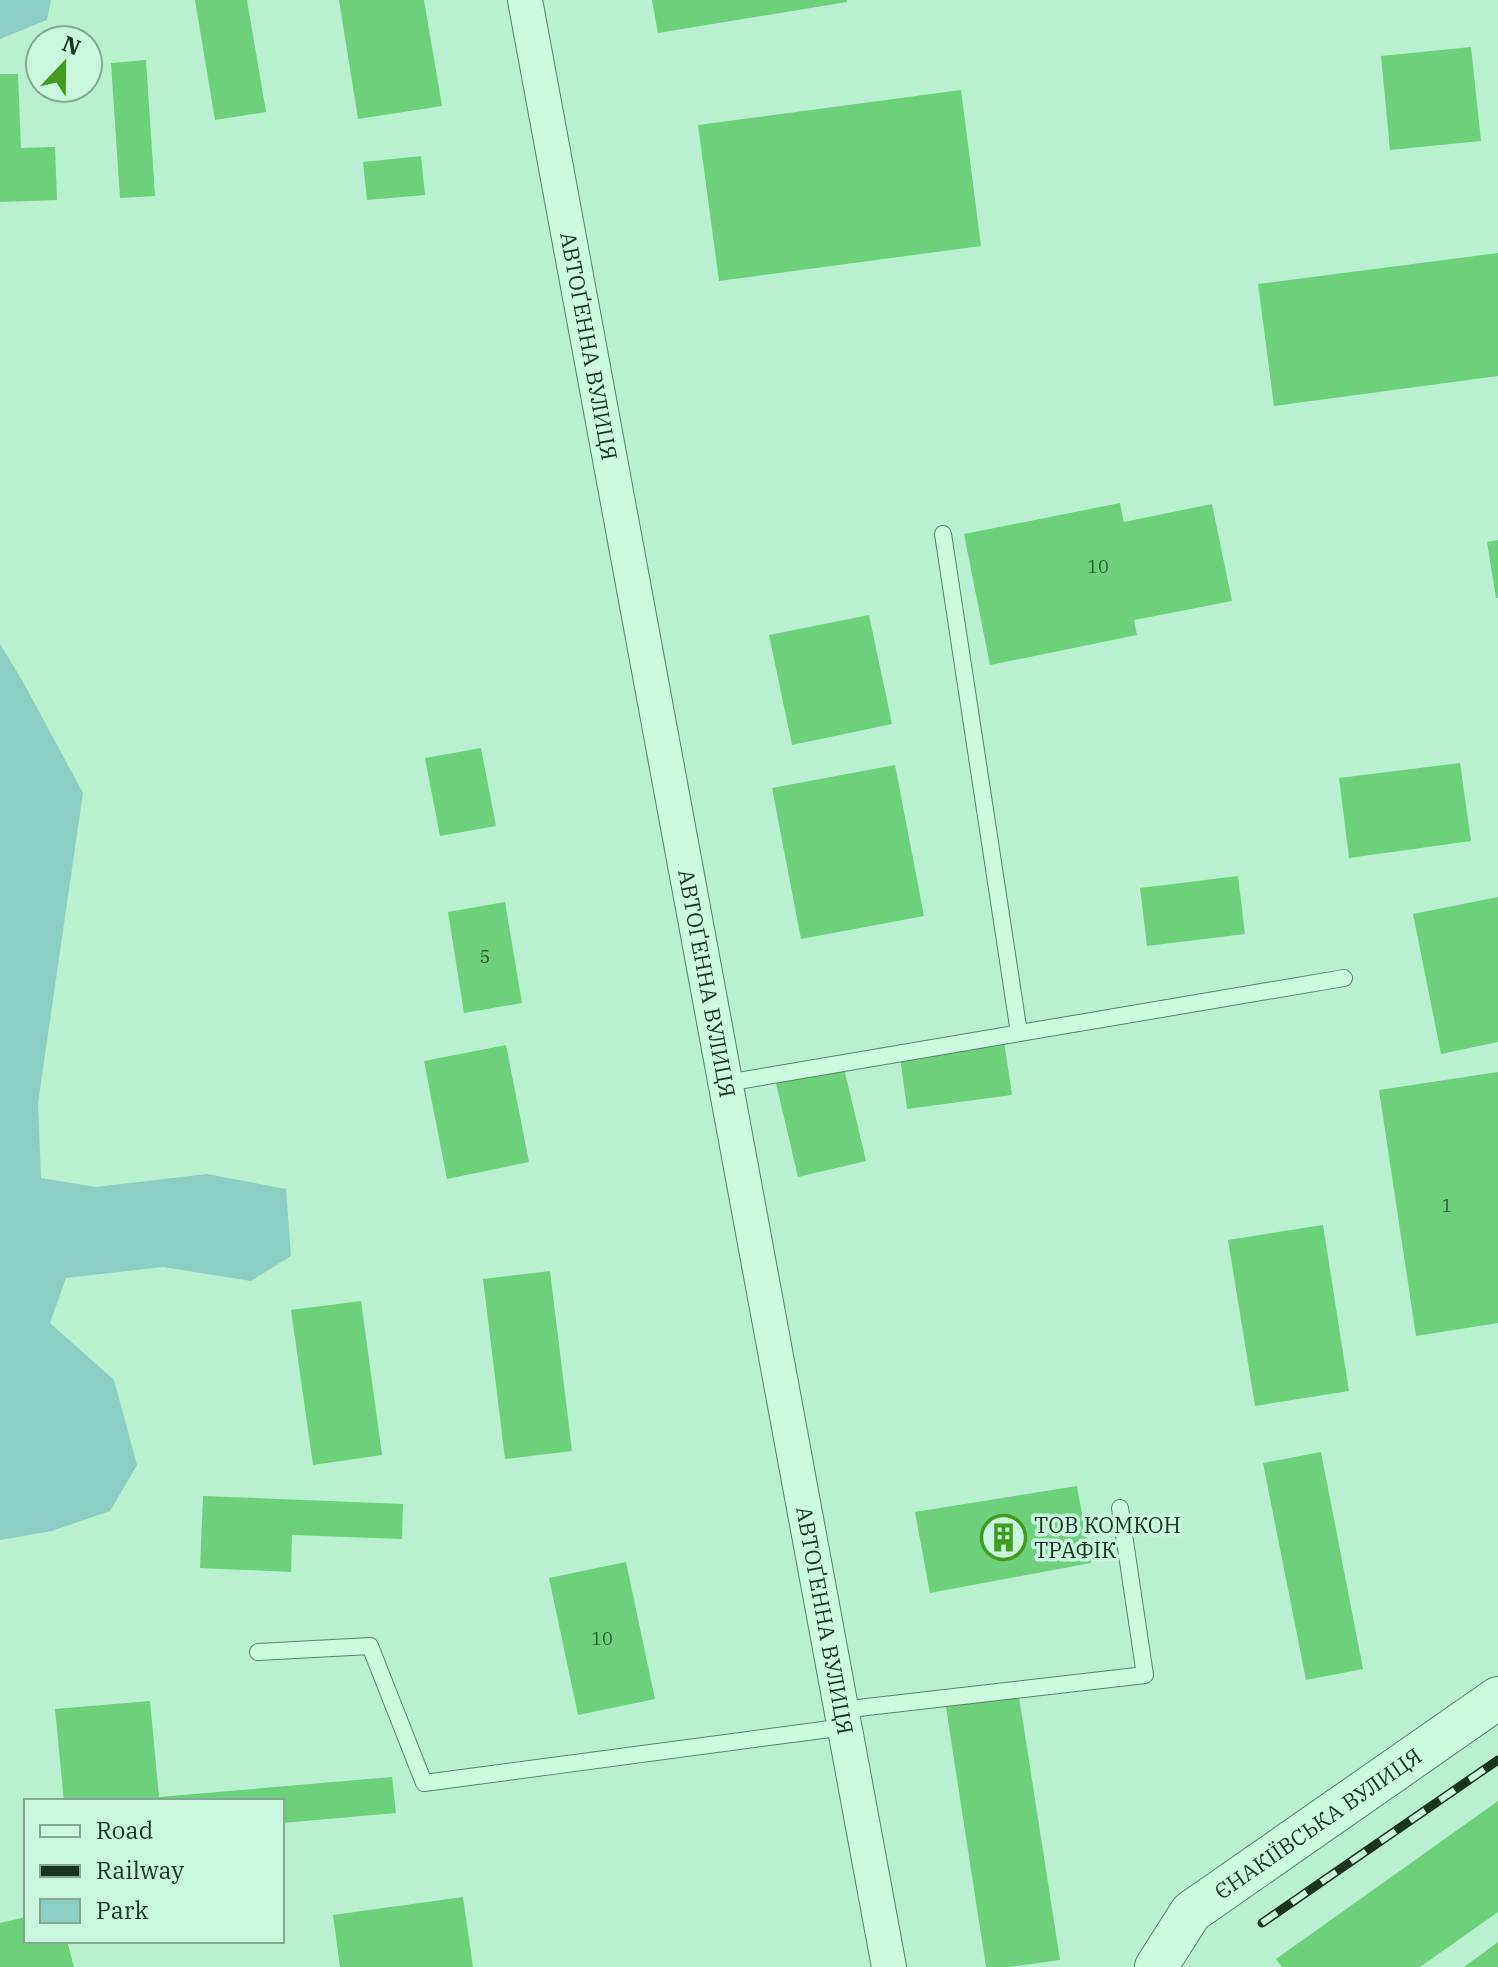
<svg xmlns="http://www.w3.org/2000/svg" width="1498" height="1967" viewBox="0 0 1498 1967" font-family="'IBM Plex Serif',serif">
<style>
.green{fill:#8dcec4}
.building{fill:#6cd17a}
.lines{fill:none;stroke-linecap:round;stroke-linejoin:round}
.service-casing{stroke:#538760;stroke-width:18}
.minor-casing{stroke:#538760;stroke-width:36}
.tertiary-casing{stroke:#538760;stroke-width:44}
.service{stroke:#ccfbe0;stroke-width:16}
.minor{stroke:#ccfbe0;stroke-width:34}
.tertiary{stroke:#ccfbe0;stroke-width:42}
.rail-casing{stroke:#19351f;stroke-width:9}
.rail{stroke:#c9f7dd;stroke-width:6;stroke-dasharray:18;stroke-linecap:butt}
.labels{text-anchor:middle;stroke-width:7;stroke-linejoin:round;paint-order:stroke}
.number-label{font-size:18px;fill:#2e5c36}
.street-label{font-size:22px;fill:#19351f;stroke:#c9f7dd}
.poi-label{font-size:22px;fill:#19351f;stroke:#c9f7dd;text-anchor:start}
</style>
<rect width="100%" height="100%" fill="#b9f0d0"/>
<!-- green -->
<g class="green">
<polygon points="0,0 51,0 47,20 0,39"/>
<polygon points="0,644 22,680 83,793 38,1103 41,1178 96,1187 207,1174 286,1189 291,1256 251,1281 163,1267 66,1278 50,1323 114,1380 137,1465 110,1511 52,1531 0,1540"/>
</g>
<!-- building -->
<g class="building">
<polygon points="195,0 247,0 266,112 215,120"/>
<polygon points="339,0 424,0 442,106 358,119"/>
<polygon points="652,0 847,0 847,2 658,33"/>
<polygon points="1471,47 1481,141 1390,150 1381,56"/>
<polygon points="146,60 155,196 120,198 111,63"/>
<polygon points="0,74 18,74 21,148 55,147 57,200 0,202"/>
<polygon points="961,90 981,246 719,281 698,125"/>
<polygon points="421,156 425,195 367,200 363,162"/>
<polygon points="1498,253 1498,376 1274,406 1258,284"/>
<polygon points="1120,503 1124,522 1212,504 1232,601 1134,620 1137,635 990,665 964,534"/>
<polygon points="1498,540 1498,598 1496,598 1487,542"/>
<polygon points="869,615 892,724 792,745 769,635"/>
<polygon points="481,748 496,826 440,836 425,758"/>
<polygon points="1460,763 1471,841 1349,858 1339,778"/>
<polygon points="895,765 924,916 801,939 772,788"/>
<polygon points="1238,876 1245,934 1147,946 1140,888"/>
<polygon points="1498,897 1498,1042 1441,1054 1413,914"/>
<polygon points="505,902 522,1003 464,1013 448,912"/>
<polygon points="1004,1041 1012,1095 907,1109 900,1056"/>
<polygon points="506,1045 529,1162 447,1179 424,1061"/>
<polygon points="843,1064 866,1161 798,1177 775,1079"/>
<polygon points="1498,1072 1498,1323 1416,1336 1379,1090"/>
<polygon points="1323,1225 1349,1391 1255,1406 1228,1240"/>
<polygon points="550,1271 572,1451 505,1459 483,1279"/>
<polygon points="361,1301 382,1455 313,1465 291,1310"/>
<polygon points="1321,1452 1363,1669 1306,1680 1263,1463"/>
<polygon points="1077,1486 1091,1563 930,1593 915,1512"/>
<polygon points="203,1496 403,1504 402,1539 292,1535 291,1572 200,1568"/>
<polygon points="626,1562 655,1699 578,1715 549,1578"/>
<polygon points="1018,1690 1060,1960 1009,1967 986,1967 945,1701"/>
<polygon points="150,1701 159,1797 392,1777 396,1813 282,1823 282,1801 64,1801 55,1709"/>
<polygon points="1498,1801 1498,1912 1420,1967 1282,1967 1276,1959"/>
<polygon points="463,1897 473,1967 340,1967 333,1915"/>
<polygon points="26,1917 26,1941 67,1941 74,1967 0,1967 0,1923"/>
<polygon points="1498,1942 1498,1967 1464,1967"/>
</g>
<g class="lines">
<defs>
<g id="service">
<polyline points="943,534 1019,1033"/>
<polyline points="726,1083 1344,978"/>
<polyline points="258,1652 370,1646 424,1783 845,1727"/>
<polyline points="841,1710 1145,1675 1120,1508"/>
</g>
<g id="minor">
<path id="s1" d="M525,0L889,1967"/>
</g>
<g id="tertiary">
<path id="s2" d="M1156,1967L1191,1912L1498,1698"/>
</g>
</defs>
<!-- service casing -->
<use href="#service" class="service-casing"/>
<!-- minor casing -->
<use href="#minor" class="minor-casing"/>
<!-- tertiary casing -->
<use href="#tertiary" class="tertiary-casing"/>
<!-- service -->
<use href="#service" class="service"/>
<!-- minor -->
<use href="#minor" class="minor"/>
<!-- tertiary -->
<use href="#tertiary" class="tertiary"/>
<defs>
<polyline id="rail" points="1262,1923 1498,1760"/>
</defs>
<!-- rail casing -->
<use href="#rail" class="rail-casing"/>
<!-- rail -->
<use href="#rail" class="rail"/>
</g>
<!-- icons -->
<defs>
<symbol id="building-ring" viewBox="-11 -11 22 22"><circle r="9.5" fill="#c9f7dd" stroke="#429a1f" stroke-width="1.5"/><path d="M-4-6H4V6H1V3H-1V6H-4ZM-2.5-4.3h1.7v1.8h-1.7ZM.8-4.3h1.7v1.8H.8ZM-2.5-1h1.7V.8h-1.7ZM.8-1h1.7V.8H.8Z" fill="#429a1f"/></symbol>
</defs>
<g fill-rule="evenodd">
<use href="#building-ring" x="978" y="1512" width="51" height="51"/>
</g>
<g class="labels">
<!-- number labels -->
<g class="number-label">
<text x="1098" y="573">10</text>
<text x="485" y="963">5</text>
<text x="1447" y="1212">1</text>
<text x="602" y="1645">10</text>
</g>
<!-- street labels -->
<g class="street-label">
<text dy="8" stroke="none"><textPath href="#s1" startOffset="352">АВТОҐЕННА ВУЛИЦЯ</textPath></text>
<text dy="8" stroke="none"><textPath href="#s1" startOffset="1000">АВТОҐЕННА ВУЛИЦЯ</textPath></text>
<text dy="8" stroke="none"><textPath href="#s1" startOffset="1648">АВТОҐЕННА ВУЛИЦЯ</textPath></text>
<text dy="8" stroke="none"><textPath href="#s2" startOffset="220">ЄНАКІЇВСЬКА ВУЛИЦЯ</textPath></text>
</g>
<!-- poi labels -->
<g class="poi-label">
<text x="1034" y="1533">ТОВ КОМКОН<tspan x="1034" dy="25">ТРАФІК</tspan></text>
</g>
</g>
<!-- legend -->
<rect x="24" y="1799" width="260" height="144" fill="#c9f7dd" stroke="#83a991" stroke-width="2"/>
<rect x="40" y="1825" width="40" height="12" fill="#ccfbe0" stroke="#83a991" stroke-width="2"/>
<text x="96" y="1839" font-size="24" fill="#19351f">Road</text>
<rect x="40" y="1865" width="40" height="12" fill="#19351f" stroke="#83a991" stroke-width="2"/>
<text x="96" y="1879" font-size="24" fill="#19351f">Railway</text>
<rect x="40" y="1899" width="40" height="24" fill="#8dcec4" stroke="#83a991" stroke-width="2"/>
<text x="96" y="1919" font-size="24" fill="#19351f">Park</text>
<!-- north arrow -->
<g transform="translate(64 64) rotate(22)"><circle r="38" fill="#c9f7dd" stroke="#83a991" stroke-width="2"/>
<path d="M0-6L14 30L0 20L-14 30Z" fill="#429a1f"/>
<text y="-12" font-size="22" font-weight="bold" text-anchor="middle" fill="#19351f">N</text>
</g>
</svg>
